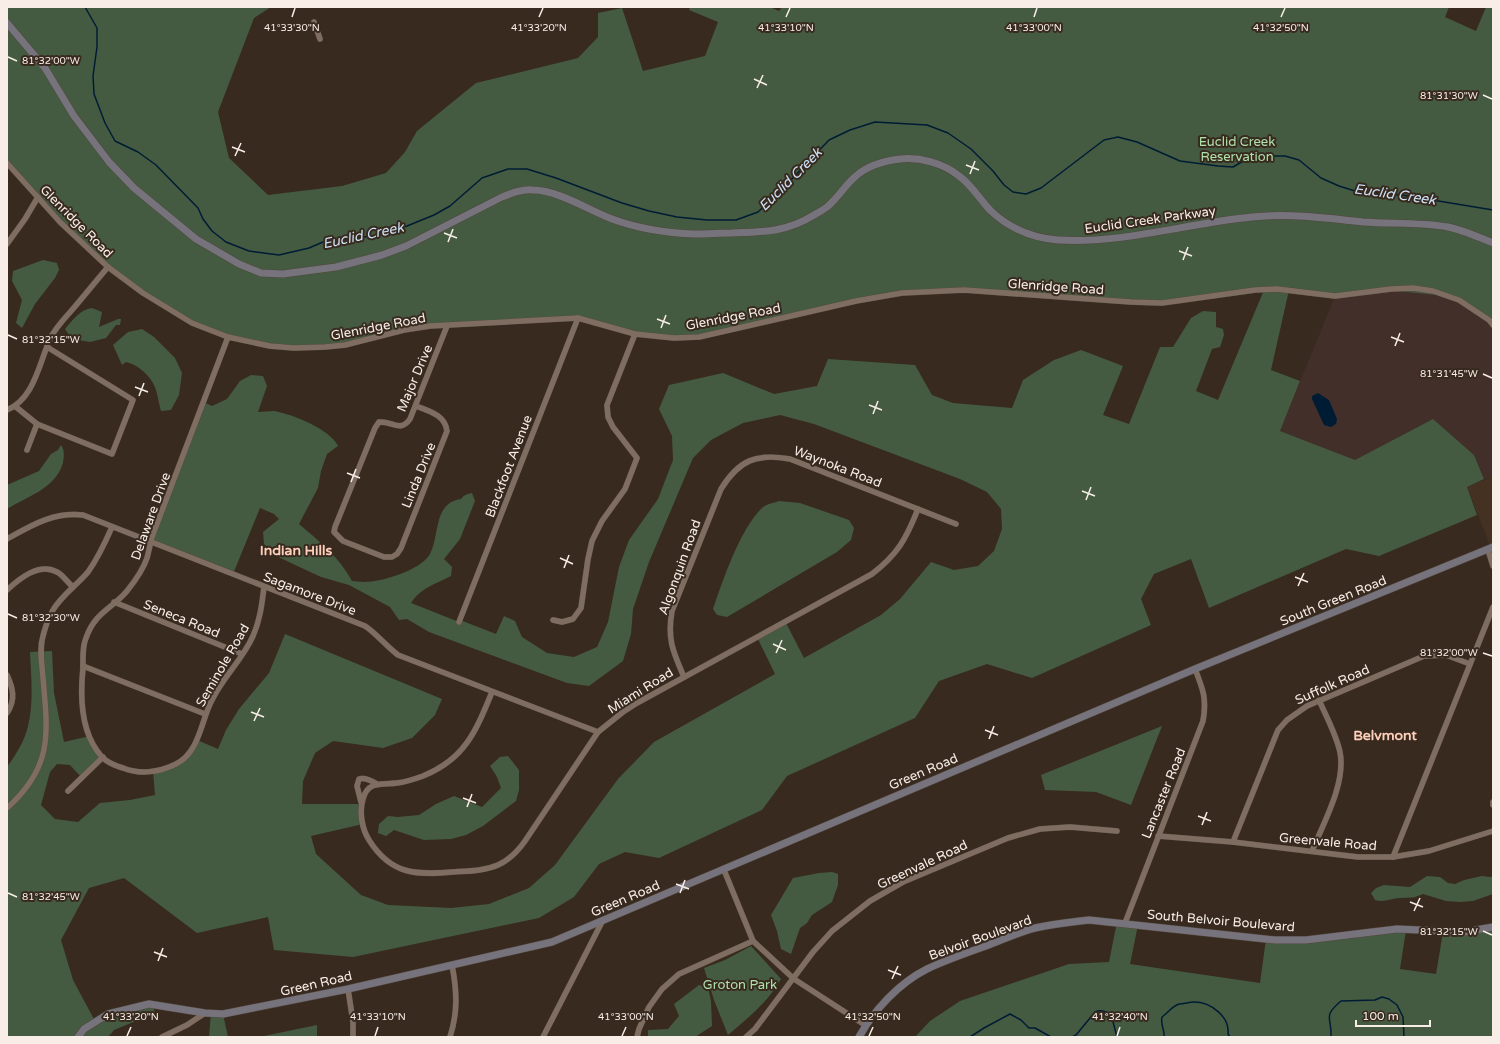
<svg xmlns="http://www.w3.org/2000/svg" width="1500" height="1044" viewBox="0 0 1500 1044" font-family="'Varela Round',sans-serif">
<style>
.built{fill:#453121}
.industrial{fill:#432f2a}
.green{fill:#445b41}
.water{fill:#001c35}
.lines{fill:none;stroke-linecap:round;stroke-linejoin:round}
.stream{stroke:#001c35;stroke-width:1.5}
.street-casing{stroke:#53473e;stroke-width:6}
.secondary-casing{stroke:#53473e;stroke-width:8}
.street{stroke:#7e6d60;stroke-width:5.5}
.secondary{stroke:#76737d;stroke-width:7}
.ticks{fill:none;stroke:#f8eee7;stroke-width:1.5}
.labels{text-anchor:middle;stroke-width:4;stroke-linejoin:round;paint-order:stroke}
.park-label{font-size:13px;fill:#afe1a9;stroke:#382a1f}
.street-label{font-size:13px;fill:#f8eee7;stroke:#382a1f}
.water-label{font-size:14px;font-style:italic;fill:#cde2f7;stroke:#382a1f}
.neighbourhood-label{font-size:14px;font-weight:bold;fill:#fecfbb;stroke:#382a1f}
.ticks-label{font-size:10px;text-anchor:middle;fill:#f8eee7;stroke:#382a1f;stroke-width:4;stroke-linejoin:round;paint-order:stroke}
</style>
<rect width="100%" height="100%" fill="#382a1f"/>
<!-- built -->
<polygon class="built" points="1493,476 1493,547 1491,548 1467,487"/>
<!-- industrial -->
<polygon class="industrial" points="1413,288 1459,300 1493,325 1493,476 1484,479 1474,455 1433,419 1355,460 1280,431 1335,296"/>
<!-- green -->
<g class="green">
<path d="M7,7H271L254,18L218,112L229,158L268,195L342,186L386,173L405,152L417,131L476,83L578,58L598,37V13L622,8L643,71L705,56L718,22L689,10L690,7H770L779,11L782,7H1449L1445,17L1476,31L1486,7H1493V325L1489,320L1447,296L1386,290L1344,295L1289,290L1271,370L1300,381L1280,431L1355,460L1433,419L1474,455L1484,479L1467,487L1477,515L1379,556L1346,549L1209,608L1191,559L1154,574L1141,599L1151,625L1032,678L987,664L939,681L915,718L787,776L762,810L659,858L625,852L599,864L574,897L539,918L353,957L274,950L268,917L197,933L124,878L89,888L61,940L73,980L95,1021L152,1004L155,1013L114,1030L108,1037H7V767C16,755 25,740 28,726C34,702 31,676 30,652L52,651L54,693L64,742L90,736L103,757L82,778L70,765L57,764L50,772L41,805L55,819L78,822L100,803L130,800L155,795L153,771L178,763L197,740L218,749L226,730L239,709L269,673L285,634L442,699L435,715L412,738L383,748L333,741L315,753L303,781L302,804H362L363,824L311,836L316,854L361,895L388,905L451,908L489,904L529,888L555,865L618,779L654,742L775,674L757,637L785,621L804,658L881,615L900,599L931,562L954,570L978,566L994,551L1002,529L1001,509L987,492L960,479L814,424L780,415L743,423L711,440L693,458L649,562L633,609L631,634L623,661L589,686L567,683L429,632L407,619L399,620L390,607L349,585L321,577L276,556L264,544L263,532L279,519L274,514L260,508L233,574L151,542L203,402L212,406L227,399L240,381L251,375L263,376L267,386L258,412C263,412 269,411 274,411C292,414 330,429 338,446L327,454L321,471L318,488L299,524C319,541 340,558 352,581C356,581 360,582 364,582C382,582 421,570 430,554C440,535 433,503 461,499C464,495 467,494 472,493L475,501L460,539L444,559L452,567L451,576C434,585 422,587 411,603L459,622L460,620L496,634L504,616L515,621L522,637L547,653L574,657L597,647L608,622L619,567L629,540L658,499L673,460L672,436L659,409L669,385L723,373L774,394L817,386L828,359L915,365L932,395L953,403L1012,408L1023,380L1054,360L1081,350L1123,366L1103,415L1129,424L1160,347H1173L1191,318L1203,311L1216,312V327L1223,329L1224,335L1220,347L1212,349L1196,391L1218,400L1264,290L1162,303L974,291L902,293L699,337H654L581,319L430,326L345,345L294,348L228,337L192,323L108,267L7,163Z"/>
<polygon points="43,260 57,263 59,270 55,278 35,304 22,328 16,323 22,300 12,281 13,271"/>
<path d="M92,308L102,312L99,327L118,319H121L120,325H116L106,338L90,342L78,340L70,336L65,329C73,320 79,310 92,308Z"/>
<path d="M142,329L154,337L175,358L182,373L179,395L171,410L161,411C159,404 158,397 156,390C152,377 139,365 126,362L122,365L113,345L128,332Z"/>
<path d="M61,445C65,451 64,456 63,463C55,489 28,496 7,509V485L39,471L51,454L58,450Z"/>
<path d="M779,501L800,503L849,520L854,528L851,540L837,552L727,617L717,615L713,609C723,580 740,529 762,508C766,504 774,503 779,501Z"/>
<polygon points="1162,726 1131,805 1096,792 1045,790 1041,775"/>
<polygon points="508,756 519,770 519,790 516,801 483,826 466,835 451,839 424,840 394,830 386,836 378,833 379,824 388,816 398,817 419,815 436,804 454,796 482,807 501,788 497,777 490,766 500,757"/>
<polygon points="832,872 838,874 838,885 832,902 812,915 807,923 800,928 791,954 781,949 777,931 771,915 793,878 819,873"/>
<path d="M1427,876L1440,877L1448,883L1455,884L1464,880L1482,876L1490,877L1493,876V894L1473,901L1460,902L1446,901L1423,894C1412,899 1412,897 1401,898C1390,898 1386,903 1375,900L1371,893L1376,888L1384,885L1410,887Z"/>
<polygon points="1117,922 1138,925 1130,964 1260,983 1266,939 1406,930 1400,969 1436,974 1443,932 1493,927 1493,1037 915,1037 930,1021 960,1001 1069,964 1109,962"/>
<path d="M751,946L781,979C768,1002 748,1018 728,1035L714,1000L704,968L725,960Z"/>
<polygon points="699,985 708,988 711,1001 712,1026 695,1037 648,1037 648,1030 668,1029 679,1016 674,1004"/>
<polygon points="211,1013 223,1014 228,1037 209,1037"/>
<polygon points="317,1025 317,1037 259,1037"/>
</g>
<!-- water -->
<polygon class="water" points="1318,393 1329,400 1337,419 1336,424 1331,427 1324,425 1312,399 1312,396"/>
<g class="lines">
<!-- stream -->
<g class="stream">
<polyline points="85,7 97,28 97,47 93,76 94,94 105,123 115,141 138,152 156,165 198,208 203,219 212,231 226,242 249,251 279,255 309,248 323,242 372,236 407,226 434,215 450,206 482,178 508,169 527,169 556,178 622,203 649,211 677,217 707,220 736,220 758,212 786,185 829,140 850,130 875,122 927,125 948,133 971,149 993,171 1004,185 1013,192 1026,194 1041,188 1104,140 1118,137 1137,142 1180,161 1218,166 1233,167 1245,160 1266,156 1285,156 1299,160 1321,178 1339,186 1355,191 1402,195 1493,210"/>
<polyline points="970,1037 984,1028 1010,1014 1021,1020 1029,1028 1035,1028 1051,1037"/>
<path d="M1072,1037L1076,1035L1095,1012C1101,1009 1106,1012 1111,1014L1117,1037"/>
<path d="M1164,1037C1165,1030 1160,1024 1162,1017C1168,1013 1172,1006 1179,1004C1182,1004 1191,1002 1194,1002C1211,1002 1230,1017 1228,1034L1230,1037"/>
<path d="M1331,1037C1332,1017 1322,1017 1341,1001L1375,1000L1382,997L1389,999L1397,1005L1403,1017L1404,1037"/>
</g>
<defs>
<g id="street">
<polyline points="314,22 320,39"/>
<polyline points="7,163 60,222 108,267 143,293 192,323 228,337 270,346 294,348 325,347 345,345 404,330 430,326 578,318 635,334 674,338 699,337 856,301 902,293 964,290 1131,302 1162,303 1255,290 1277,289 1335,296 1391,289 1413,288 1433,291 1459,300 1489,320 1493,325"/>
<polyline points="7,244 25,219 38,197"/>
<path d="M228,337L152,537C150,544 149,551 147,558C143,570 135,581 127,591C112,609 95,612 86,638C82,647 83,658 83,668C80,696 81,734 102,757C107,762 116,766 123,768C140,775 160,772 176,764C200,752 201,720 212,700C223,677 243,659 253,636C260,620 262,604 264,587"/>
<path d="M416,406C429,411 445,415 447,431L401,548L397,554L392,557H384L343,541L334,532L335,527L375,428L379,422C393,421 400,433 410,419L447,326"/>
<polyline points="16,407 37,424 112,454 133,400 47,347"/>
<path d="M7,410C34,399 39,364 50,339C55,328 64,319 72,310C84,296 96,281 108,267"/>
<polyline points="27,450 37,424"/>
<path d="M7,539C32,525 53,512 83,515L365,626C377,634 386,646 398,655L598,732"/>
<polyline points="1488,550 1493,566"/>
<path d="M7,590C19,579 39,562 57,572C63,575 68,583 73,587"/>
<polyline points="114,602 242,654"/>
<polyline points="553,620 562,622 573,619 581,608 588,559 592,541 602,521 625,489 637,458 613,427 608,417 607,405 635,334"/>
<polyline points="459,622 578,318"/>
<polyline points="83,666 205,714"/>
<path d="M7,675C13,688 16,700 7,713"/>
<path d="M684,677C673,652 667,639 672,611L721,489C739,460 756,453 790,459L956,524"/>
<path d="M492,692C476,731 465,759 423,776C415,779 405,782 397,783C382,785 368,780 363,799C359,812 362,829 369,840C391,875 416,875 453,872C468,871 484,871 498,865C509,860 518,851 525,841L598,732L623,712L637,703L872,574C898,554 906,539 918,509"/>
<polyline points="68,791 103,757"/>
<path d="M361,802L357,786L359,779C365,777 372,781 377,784"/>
<polyline points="1493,802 1493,805"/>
<path d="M7,808C53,767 48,734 43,678C42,664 39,649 43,636C45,628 49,617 53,610C62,595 77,585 88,572C98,558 105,543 112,527"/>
<polyline points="1158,836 1233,842 1358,857 1393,857 1429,851 1493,831"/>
<polyline points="1233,842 1278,730 1287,720 1307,706 1424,656 1446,655 1470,664"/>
<path d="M1312,851C1324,822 1346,783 1340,752C1336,734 1326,716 1319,700"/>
<polyline points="1393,857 1493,607"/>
<polyline points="724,870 753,941 794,979 865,1025"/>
<path d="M1125,923L1203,721C1207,699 1203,689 1195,669"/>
<polyline points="348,989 353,1022 353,1037"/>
<polyline points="162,1037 187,1025 205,1013"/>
<path d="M450,1037C458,1012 457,991 452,965"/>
<polyline points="543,1037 603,920"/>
<polyline points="637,1037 639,1029 649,1007 662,989 679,974 753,941"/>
<polyline points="746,1037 755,1029 813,952 832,931 870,901 903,882 1008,838 1040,829 1070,827 1117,831"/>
</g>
<g id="secondary">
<path d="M7,23L45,68L74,116L109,162L134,188L196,239L239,264L261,273L283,274L336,267L382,255L406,246L502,197C512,193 522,189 533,190C557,190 589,210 612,219C639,229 667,233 695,234C708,234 720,233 732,233C763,232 787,232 814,215C818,213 823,210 827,207C838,198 845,185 856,176C868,165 884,161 900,159C920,157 943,163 959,176C972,185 980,200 991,211C1009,228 1033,238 1058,240C1123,244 1188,223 1252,217C1289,213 1327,218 1363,222C1391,224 1420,222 1448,227C1463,230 1478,237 1493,243"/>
<polyline points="78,1037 84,1029 108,1014 149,1004 205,1013 223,1014 348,989 552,942 1195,669 1493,547"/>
<path d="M859,1037C874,1010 899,983 927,969C946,960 966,953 986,946C1002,940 1019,932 1035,928C1053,924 1071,922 1089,920L1275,940H1306L1397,929L1464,932L1493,927"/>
</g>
</defs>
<!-- street casing -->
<use href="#street" class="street-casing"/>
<!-- secondary casing -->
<use href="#secondary" class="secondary-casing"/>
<!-- street -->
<use href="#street" class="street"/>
<!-- secondary -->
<use href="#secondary" class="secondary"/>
</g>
<!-- ticks -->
<path class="ticks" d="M292,17L295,8M539,17L543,8M786,17L790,8M1034,17L1037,8M1281,17L1285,8M8,57L17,61M754,79L767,85M757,88L763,75M1483,95L1492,99M232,147L245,152M235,156L241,143M966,165L979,170M970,174L975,161M444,233L457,238M448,242L453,229M1179,251L1192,256M1183,260L1188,247M657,319L670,324M661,328L666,315M8,335L17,339M1391,337L1404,342M1395,346L1400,333M1483,374L1492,378M135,387L148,392M139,396L144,383M869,405L882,410M873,414L878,401M347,473L360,478M351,482L356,469M1082,491L1095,496M1086,500L1091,487M560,558L573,564M564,568L569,555M1295,577L1308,582M1298,586L1304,573M8,614L17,618M773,644L786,650M776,653L782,640M1483,653L1492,656M251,712L264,717M254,721L260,708M985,730L998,735M989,739L994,726M463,798L476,803M467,807L472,794M1198,816L1211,821M1202,825L1207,812M676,884L689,889M8,893L17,897M680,893L685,880M1410,902L1423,907M1414,911L1420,898M1483,931L1492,935M154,952L167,957M158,961L163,948M888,970L901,975M892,979L898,966M127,1036L131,1027M375,1036L378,1027M622,1036L626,1027M869,1036L873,1027M1117,1036L1120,1027"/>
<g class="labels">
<!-- park labels -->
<g class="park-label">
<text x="1237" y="146">Euclid Creek<tspan x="1237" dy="15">Reservation</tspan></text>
<text x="740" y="989">Groton Park</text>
</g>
<!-- street labels -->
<g class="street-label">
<text transform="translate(1150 219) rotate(-8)" y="5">Euclid Creek Parkway</text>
<text transform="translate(77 221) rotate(45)" y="5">Glenridge Road</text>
<text transform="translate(1056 286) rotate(4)" y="5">Glenridge Road</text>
<text transform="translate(733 316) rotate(-11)" y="5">Glenridge Road</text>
<text transform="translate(378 326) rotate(-11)" y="5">Glenridge Road</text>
<text transform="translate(414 378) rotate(-67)" y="5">Major Drive</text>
<text transform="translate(508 466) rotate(-69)" y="5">Blackfoot Avenue</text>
<text transform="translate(838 466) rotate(21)" y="5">Waynoka Road</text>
<text transform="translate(418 475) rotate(-68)" y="5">Linda Drive</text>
<text transform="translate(150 516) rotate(-70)" y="5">Delaware Drive</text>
<text transform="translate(679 567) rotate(-70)" y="5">Algonquin Road</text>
<text transform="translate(310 593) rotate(21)" y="5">Sagamore Drive</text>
<text transform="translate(1333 600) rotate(-22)" y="5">South Green Road</text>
<text transform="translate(182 618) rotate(22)" y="5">Seneca Road</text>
<text transform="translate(222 665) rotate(-60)" y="5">Seminole Road</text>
<text transform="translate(1332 684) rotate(-24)" y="5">Suffolk Road</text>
<text transform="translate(640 690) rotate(-32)" y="5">Miami Road</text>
<text transform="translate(923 771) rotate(-23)" y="5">Green Road</text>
<text transform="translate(1163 793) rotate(-68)" y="5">Lancaster Road</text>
<text transform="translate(1328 841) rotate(5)" y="5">Greenvale Road</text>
<text transform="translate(922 864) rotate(-25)" y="5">Greenvale Road</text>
<text transform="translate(625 898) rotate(-23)" y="5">Green Road</text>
<text transform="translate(1221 920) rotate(5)" y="5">South Belvoir Boulevard</text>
<text transform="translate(980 937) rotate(-20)" y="5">Belvoir Boulevard</text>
<text transform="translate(316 983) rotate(-13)" y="5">Green Road</text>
</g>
<!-- water labels -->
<g class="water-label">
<text transform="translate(790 179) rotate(-45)" y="5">Euclid Creek</text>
<text transform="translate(1395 194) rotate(8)" y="5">Euclid Creek</text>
<text transform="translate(363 235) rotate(-12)" y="5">Euclid Creek</text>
</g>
<!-- neighbourhood labels -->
<g class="neighbourhood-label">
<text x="296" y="555">Indian Hills</text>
<text x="1385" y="740">Belvmont</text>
</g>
</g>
<g class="ticks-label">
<text x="292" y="31">41°33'30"N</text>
<text x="539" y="31">41°33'20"N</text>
<text x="786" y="31">41°33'10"N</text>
<text x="1034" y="31">41°33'00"N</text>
<text x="1281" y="31">41°32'50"N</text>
<text x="51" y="64">81°32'00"W</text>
<text x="1449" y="99">81°31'30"W</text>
<text x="51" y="343">81°32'15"W</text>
<text x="1449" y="377">81°31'45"W</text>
<text x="51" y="621">81°32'30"W</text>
<text x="1449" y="656">81°32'00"W</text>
<text x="51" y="900">81°32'45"W</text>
<text x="1449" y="935">81°32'15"W</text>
<text x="131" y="1020">41°33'20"N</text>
<text x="378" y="1020">41°33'10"N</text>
<text x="626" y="1020">41°33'00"N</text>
<text x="873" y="1020">41°32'50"N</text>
<text x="1120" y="1020">41°32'40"N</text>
</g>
<!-- border -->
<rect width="1500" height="1044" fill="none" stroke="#f8eee7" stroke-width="16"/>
<!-- scale -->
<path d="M1356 1020v6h74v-6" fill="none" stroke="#f8eee7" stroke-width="2"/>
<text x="1362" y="1020" font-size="12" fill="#f8eee7" stroke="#382a1f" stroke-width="3" paint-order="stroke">100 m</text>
</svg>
